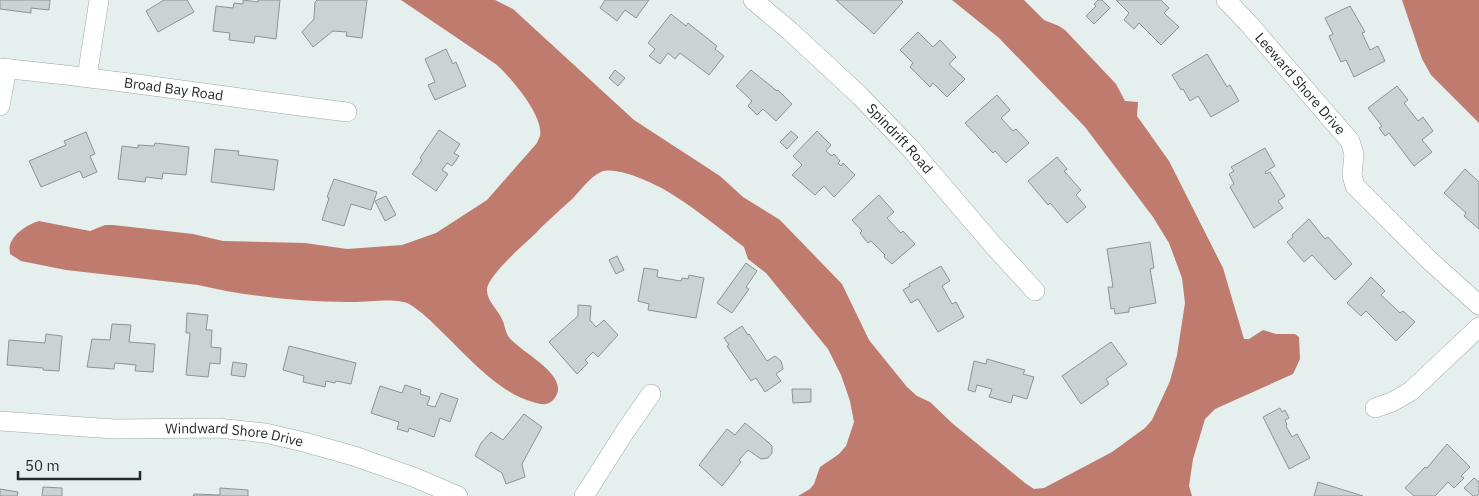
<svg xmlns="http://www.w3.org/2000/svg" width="1479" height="496" viewBox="0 0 1479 496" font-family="'IBM Plex Sans',sans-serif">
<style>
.water{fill:#be7b6e}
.building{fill:#c9d3d2;stroke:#8c9594}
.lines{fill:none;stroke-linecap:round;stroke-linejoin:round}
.minor-casing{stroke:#9ea7a6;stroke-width:20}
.minor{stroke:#fff;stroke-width:19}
.labels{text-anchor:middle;stroke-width:5;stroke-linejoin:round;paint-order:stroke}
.street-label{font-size:14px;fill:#252929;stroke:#e5efee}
</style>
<rect width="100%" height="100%" fill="#e5efee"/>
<!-- water -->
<g class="water">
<path d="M401,0H495L513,9L634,120L720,176L743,197L780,220L842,284L869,340L907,387L917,396L930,402L952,423L1025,483L1034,489L1044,488L1112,452L1145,428L1152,420L1170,381L1177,355L1185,303L1182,278L1169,243L1153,217L1085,127L999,38L952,0H1024L1044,20L1059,26L1065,30L1116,84L1125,101L1138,102L1137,116L1169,161L1223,268L1244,339H1249L1263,330L1276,334H1295L1299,337L1300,359L1293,374L1215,409L1205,419L1193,459L1189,486L1192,496H798L810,489L814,484L820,467L839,454L846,446L854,422L850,401L841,375L828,349L766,273L748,259L744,247C720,229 695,208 670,193C656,184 616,165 601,172C588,178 580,192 570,201C558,212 546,222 535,234C524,244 488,276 487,289C486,300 498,310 502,319C505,325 505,331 508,336C518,351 569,374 556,396C554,400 550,403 546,404C542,405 537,403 533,402C500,394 466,355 442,332C432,322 421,311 409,304C395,297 365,303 349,302C301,302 244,296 198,285L66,270L21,261L10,254C10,251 9,248 10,245C13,234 28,224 39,221L90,231L105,225H113L193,234L223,241L305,243L347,249L402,245L436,233L487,200L537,143C538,140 539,138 540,136C544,116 511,78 497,65Z"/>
<polygon points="1402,0 1479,0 1479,123 1431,75 1422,59"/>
</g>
<!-- building -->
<g class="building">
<polygon points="0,0 50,0 49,10 31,8 31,13 0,9"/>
<polygon points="164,0 187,0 194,12 158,32 146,11"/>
<polygon points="243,0 258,2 258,0 280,0 276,39 255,36 254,43 229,40 230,33 213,31 216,6 233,8 234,3 243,4"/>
<polygon points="317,0 367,0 362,38 346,36 347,32 333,31 313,47 302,32 314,19 315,2"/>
<polygon points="605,0 649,0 636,18 625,10 617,21 600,8"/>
<polygon points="836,0 901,0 903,2 874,34"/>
<polygon points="1098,0 1102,0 1110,8 1094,24 1086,16 1096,6 1094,4"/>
<polygon points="1116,0 1161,0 1169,8 1164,13 1179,27 1161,45 1139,23 1134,29 1124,20 1129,13"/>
<polygon points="1350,6 1365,32 1362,33 1370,50 1378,46 1385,61 1354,77 1346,60 1341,62 1329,36 1333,34 1325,18"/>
<polygon points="671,14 686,26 688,23 717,46 715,49 724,56 709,75 680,53 675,59 668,53 660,64 649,56 655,49 648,43"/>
<polygon points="918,32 933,47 940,40 956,57 949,64 965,79 947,97 933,83 930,87 910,67 913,63 900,50"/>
<polygon points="446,49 453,64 456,62 466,86 435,100 428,85 435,82 425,59"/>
<polygon points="1207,54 1227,87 1230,85 1239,101 1211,117 1198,96 1190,101 1183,89 1181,90 1172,75"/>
<polygon points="615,70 625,78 618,86 609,78"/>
<polygon points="751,70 777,91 778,90 792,104 776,121 763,109 757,115 748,106 752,101 736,86"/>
<polygon points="1397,86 1408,100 1404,103 1418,121 1423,117 1433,131 1422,140 1432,152 1414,166 1389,133 1385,136 1379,128 1382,126 1368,108"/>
<polygon points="997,95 1010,110 1001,118 1013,131 1016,129 1029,143 1006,163 995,151 993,153 965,123"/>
<polygon points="439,130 460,144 454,153 459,156 452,166 447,163 442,170 448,174 436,191 412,174 422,160 420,158"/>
<polygon points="791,131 798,137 787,149 780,142"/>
<polygon points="817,131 831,145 826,151 832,156 834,154 840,161 838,163 841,166 843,163 855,175 834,197 824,186 815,195 792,175 802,165 793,156"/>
<polygon points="86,132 95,154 90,156 97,172 83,178 80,171 41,187 29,161 66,145 64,141"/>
<polygon points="155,143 189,147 186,175 163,173 162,179 146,177 145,182 118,179 122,146 138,148 138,145 154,146"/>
<polygon points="1265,148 1275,166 1265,172 1266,174 1270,172 1285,196 1278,201 1283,208 1254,228 1230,187 1234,184 1229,174 1234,171 1231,167"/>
<polygon points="215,149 239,151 238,155 278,160 274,190 211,182"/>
<polygon points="1057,157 1067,169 1064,171 1081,190 1076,195 1086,207 1067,223 1050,203 1048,205 1028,181"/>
<polygon points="1465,169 1479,182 1479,229 1464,216 1466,213 1444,193"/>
<polygon points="334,179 377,192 371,210 351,204 344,226 322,220 329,198 327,197"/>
<polygon points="879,195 894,212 887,218 901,233 903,231 915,244 892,264 884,257 885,255 871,241 868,243 860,233 862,231 852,220"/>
<polygon points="386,196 396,215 385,221 375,201"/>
<polygon points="1309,219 1325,239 1328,237 1352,264 1335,280 1312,255 1304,262 1287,242 1293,237 1292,235"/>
<polygon points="1150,242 1154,268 1150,269 1156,303 1129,308 1129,312 1115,314 1114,308 1111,309 1108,287 1113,287 1107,249"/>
<polygon points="617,256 624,270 616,274 609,260"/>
<polygon points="746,263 757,271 746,287 749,289 732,313 717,303"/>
<polygon points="941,266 950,281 942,286 952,304 956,302 964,317 938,332 918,299 911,303 903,290 910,286 909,284"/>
<polygon points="644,268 658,270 657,277 681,281 682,278 688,279 689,275 704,278 696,318 648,310 649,304 638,301"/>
<polygon points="1371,277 1385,291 1381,295 1400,313 1403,311 1415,322 1396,341 1366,311 1361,316 1347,303"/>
<polygon points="578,305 591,306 590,320 596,327 604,320 618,335 598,357 593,352 585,360 588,363 577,374 549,342 578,316"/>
<polygon points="187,313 208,315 206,330 212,330 211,347 221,348 220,364 210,363 208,377 186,375 190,333 186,333"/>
<polygon points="112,324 131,325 129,342 155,344 153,372 135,371 136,365 115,363 114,369 87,367 92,339 110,340"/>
<polygon points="742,326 748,335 749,334 767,361 775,356 781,361 783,369 776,374 781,381 765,392 756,378 751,381 727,346 729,345 724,338"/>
<polygon points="46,334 62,336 59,371 43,370 43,368 7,365 9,340 45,343"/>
<polygon points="1111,342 1127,364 1106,379 1109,384 1081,404 1062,376"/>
<polygon points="289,346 356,363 351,384 336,381 335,383 326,381 325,387 303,382 304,376 283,370"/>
<polygon points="987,359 1025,370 1023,374 1034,377 1027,399 1013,395 1011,403 989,397 992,389 977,385 975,392 968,390 974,361 986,364"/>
<polygon points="233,362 247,364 245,377 231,375"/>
<polygon points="405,385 421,390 420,394 430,397 427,405 435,407 441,393 458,399 450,422 440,418 434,437 409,428 408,432 397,429 399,422 371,413 380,386 402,393"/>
<polygon points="792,389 811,389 811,402 793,403"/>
<polygon points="1280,408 1282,412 1285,410 1289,418 1285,420 1287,425 1286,426 1292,437 1297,434 1310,458 1289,469 1263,417"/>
<polygon points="524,414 542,427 522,464 525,477 506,484 502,473 475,456 481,443 491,432 503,440"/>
<polygon points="745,423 768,442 772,446 772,453 768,458 761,459 748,450 739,460 741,462 722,486 699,465 727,429 735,435"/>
<polygon points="1447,444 1470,467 1461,476 1464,478 1454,488 1448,482 1435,496 1414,496 1405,488 1425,467 1427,468"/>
<polygon points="1474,478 1479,482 1479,494 1477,496 1473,496 1464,488"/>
<polygon points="1318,482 1363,496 1314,496"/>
<polygon points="43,487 62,488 62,496 42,496"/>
<polygon points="220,488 248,490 248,496 193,496 194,494 220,495"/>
<polygon points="0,489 18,492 17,496 0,496"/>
</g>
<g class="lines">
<defs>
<g id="minor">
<path id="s1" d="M753,0L790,31L860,96L911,149L993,245L1035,291"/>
<path id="s2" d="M1226,0L1248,23L1350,141L1354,154L1352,175L1355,186L1429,260L1479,305"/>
<path id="s3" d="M0,68C116,79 231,98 347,112"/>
<polyline points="87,77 99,0"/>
<polyline points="0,106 7,68"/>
<polyline points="1375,408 1392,402 1411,391 1479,327"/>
<path id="s4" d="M0,421L114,429L217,428L265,433L304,442L354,456L416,478L458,496"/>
<polyline points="584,496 626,430 651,394"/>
</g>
</defs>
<!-- minor casing -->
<use href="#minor" class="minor-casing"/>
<!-- minor -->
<use href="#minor" class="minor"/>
</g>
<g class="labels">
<!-- street labels -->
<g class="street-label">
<text dy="5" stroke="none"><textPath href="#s2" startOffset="112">Leeward Shore Drive</textPath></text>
<text dy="5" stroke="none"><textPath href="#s3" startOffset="175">Broad Bay Road</textPath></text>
<text dy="5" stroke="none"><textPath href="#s1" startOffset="202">Spindrift Road</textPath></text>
<text dy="5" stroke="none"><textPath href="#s4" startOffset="235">Windward Shore Drive</textPath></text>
</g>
</g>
<!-- scale -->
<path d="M18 471v8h122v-8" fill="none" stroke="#252929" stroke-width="2.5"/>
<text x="25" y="471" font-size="15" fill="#252929" stroke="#e5efee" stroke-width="4" paint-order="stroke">50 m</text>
</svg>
